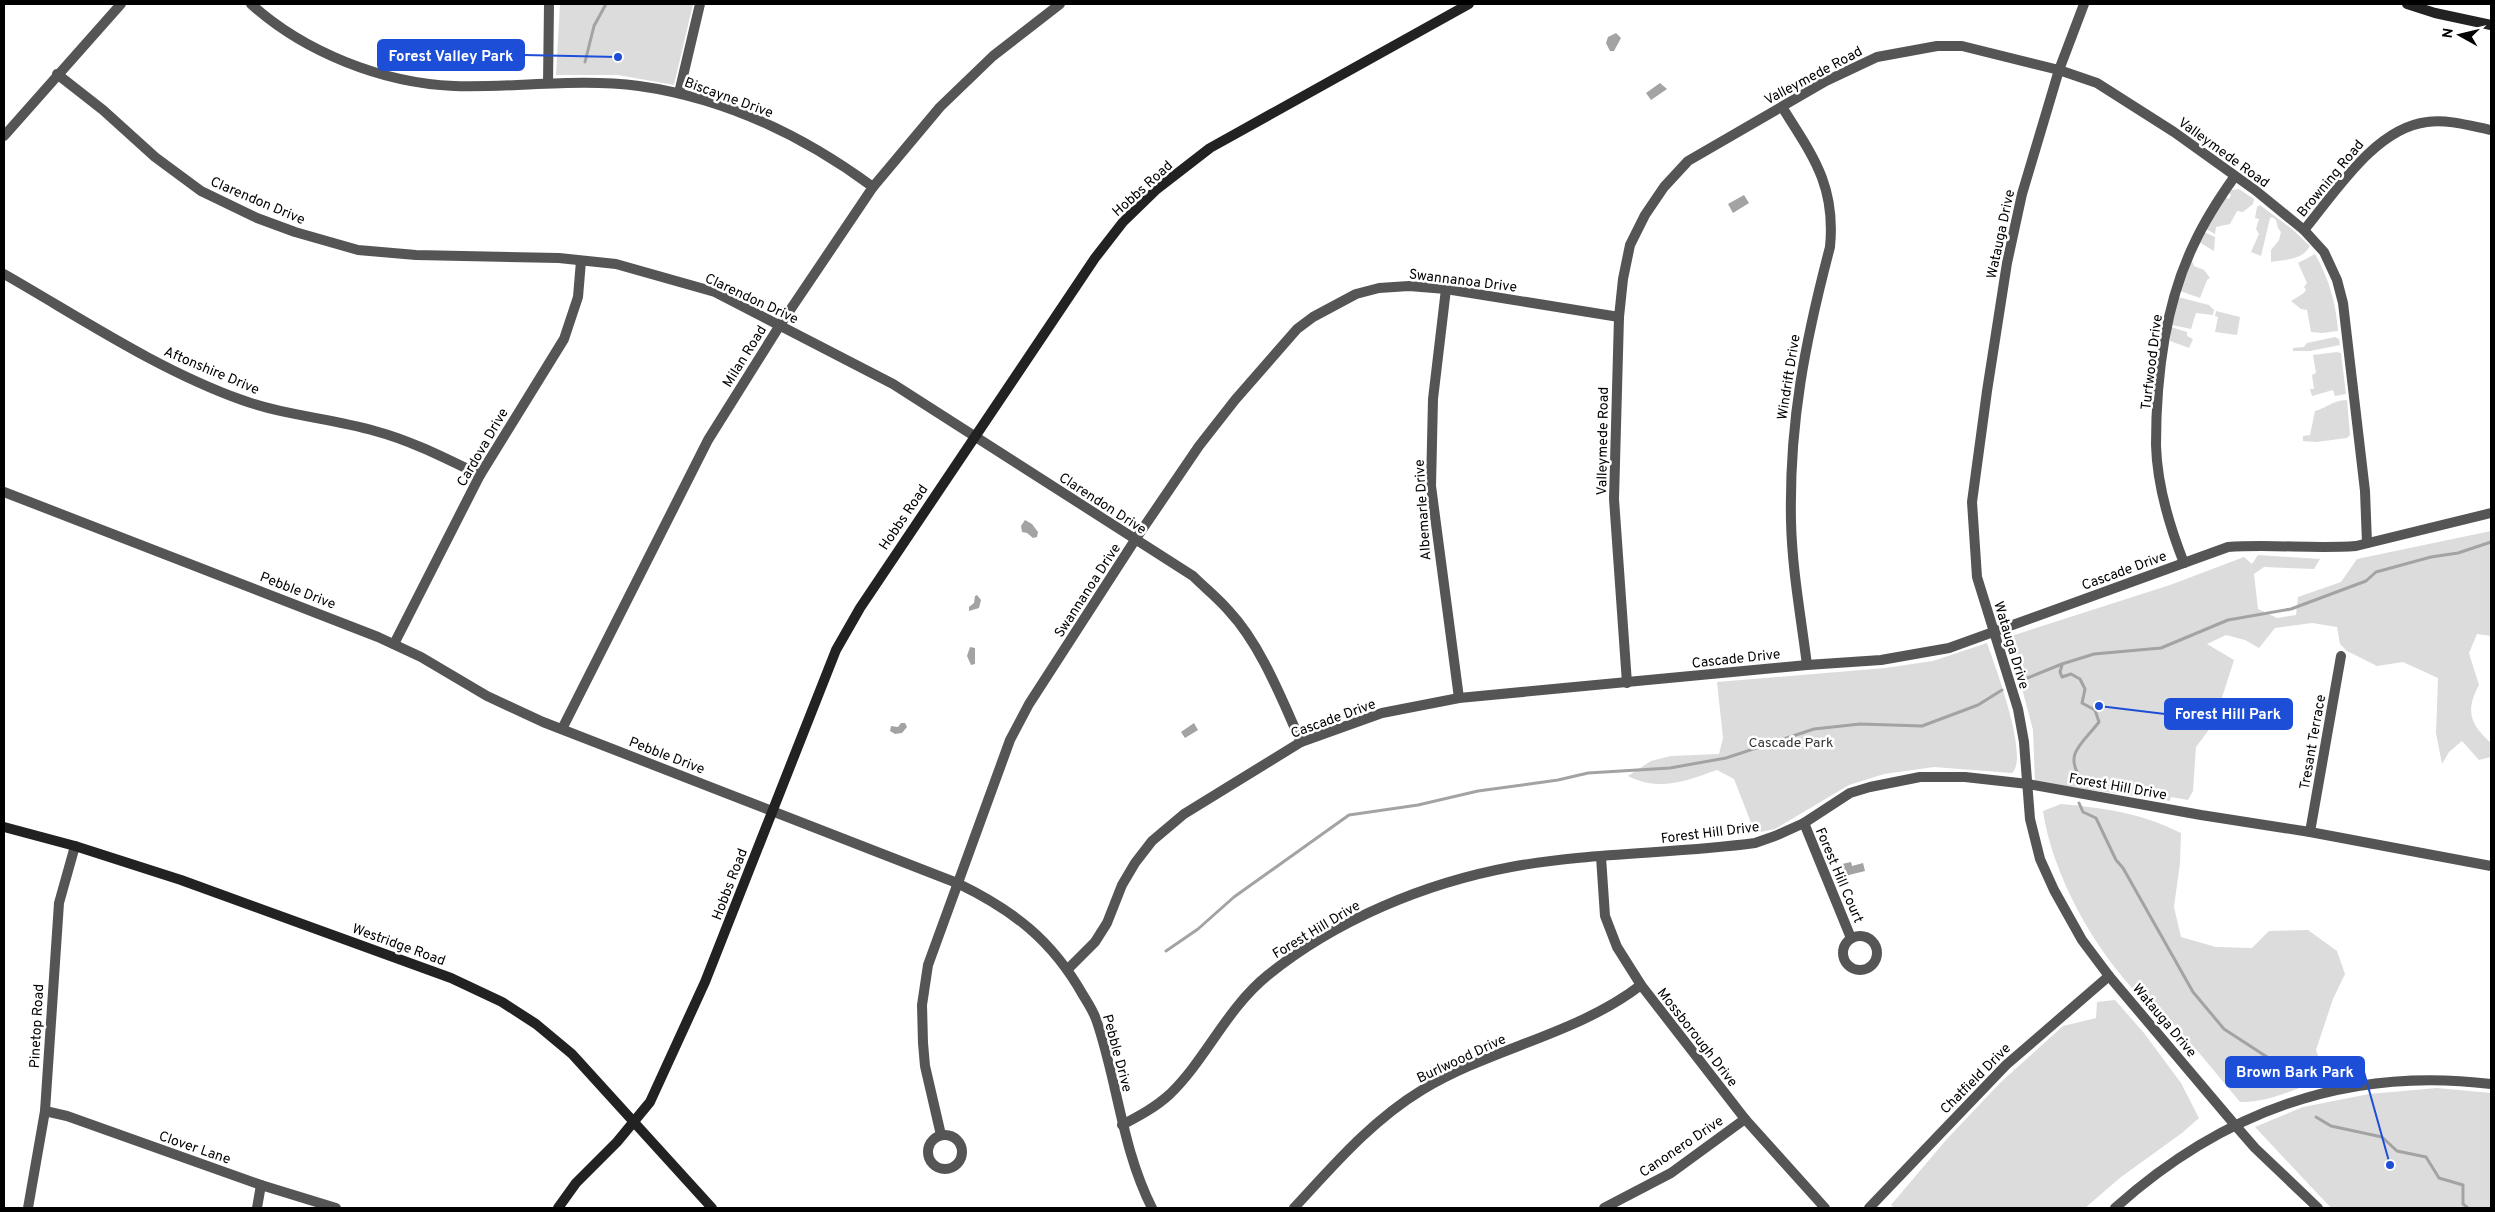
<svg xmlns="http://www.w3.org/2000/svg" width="2495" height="1212" viewBox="0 0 2495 1212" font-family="Overpass,sans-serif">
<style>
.green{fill:#dcdcdc}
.water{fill:#a3a3a3}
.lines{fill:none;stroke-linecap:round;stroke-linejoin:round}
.stream{stroke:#a3a3a3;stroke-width:3}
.street{stroke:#555;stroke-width:10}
.secondary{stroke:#222;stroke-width:10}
.labels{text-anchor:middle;stroke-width:5;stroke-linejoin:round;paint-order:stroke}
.street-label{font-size:14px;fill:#000;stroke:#fff}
.park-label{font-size:14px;fill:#333;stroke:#fff}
.leader{fill:none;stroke:#1d4ed8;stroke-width:2}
.callout-dot{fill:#1d4ed8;stroke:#fff;stroke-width:2}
.callout{fill:#1d4ed8;stroke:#1d4ed8;stroke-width:2}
.callout-label{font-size:15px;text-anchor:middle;font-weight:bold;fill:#fff}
</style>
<rect width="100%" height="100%" fill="#fff"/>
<!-- green -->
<g class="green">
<polygon points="560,4 693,4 674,85 618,75 556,75"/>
<polygon points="2239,189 2254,199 2253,204 2243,212 2237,211 2230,224 2216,227 2215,234 2206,229 2225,197 2229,199 2231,195 2229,193 2232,190"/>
<path d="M2260,205L2292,229L2310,246C2302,261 2284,259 2271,262V250L2279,240L2281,232L2278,228L2276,220L2272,217L2270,218L2261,256L2251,252L2259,234L2256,229L2259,219L2255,218L2257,207Z"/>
<polygon points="2204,232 2215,237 2214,251 2199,242"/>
<path d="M2315,254C2329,279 2336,303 2338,331L2322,333L2311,332L2307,310L2301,309L2291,301L2304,293L2306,290L2304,287L2307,283L2298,263Z"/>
<polygon points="2191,259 2194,266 2204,270 2210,278 2207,280 2200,298 2180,291"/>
<polygon points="2178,297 2209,305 2214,310 2213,315 2196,313 2191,329 2172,325"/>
<polygon points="2216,311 2240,317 2237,335 2215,332 2218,317 2215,316"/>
<polygon points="2171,327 2187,332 2187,336 2193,339 2189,348 2170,341"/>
<polygon points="2335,337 2339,339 2340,345 2310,351 2293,351 2293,348 2304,347 2307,343"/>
<polygon points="2337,352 2341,353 2346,394 2335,396 2333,390 2312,396 2310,389 2314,389 2312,375 2316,373 2313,355"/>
<path d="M2347,400L2350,435L2347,438L2316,442L2303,441V436L2310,435L2315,411C2329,407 2331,401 2347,400Z"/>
<path d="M2491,531V636L2477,634L2469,653L2479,685C2465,711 2470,724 2491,743V757L2479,760L2462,741L2449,752L2442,764L2436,733L2438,678L2403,662L2377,666L2347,651L2340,644L2337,627L2312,623L2275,628L2259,648L2245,640L2226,635L2207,644L2234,660L2218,710L2208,731L2196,747L2193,791L2188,800L2171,797L2170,801L2035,782L2033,730L2020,681L2005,638L2170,585L2244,557L2252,564L2258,555L2320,559L2314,569L2264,567L2254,574L2258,609L2277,618L2296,615L2298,597L2341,582L2357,559Z"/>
<path d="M1987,643C1994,663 2030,758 2012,773L1934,767L1884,774L1849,785L1775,829L1755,833L1734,779L1717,770C1686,781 1659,792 1628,776L1651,761L1671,756L1719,754L1723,738L1717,682L1885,668L1933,661Z"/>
<path d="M2061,804C2105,808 2141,813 2181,833L2180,863L2174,907L2181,937L2216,947L2252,948L2269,931L2308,930L2337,951L2345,974L2333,999L2316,1050L2326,1078C2299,1087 2269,1103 2240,1102C2216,1073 2192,1043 2165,1016C2157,1009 2149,1004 2141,997C2095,952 2052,874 2043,811Z"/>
<polygon points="2115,1000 2144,1033 2181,1083 2199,1118 2182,1133 2121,1177 2085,1208 1895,1208 1891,1205 1946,1140 2000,1083 2063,1026 2096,1018 2097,1002"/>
<polygon points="2437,1088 2491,1093 2491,1208 2331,1208 2255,1127 2303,1107 2369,1094"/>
</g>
<!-- water -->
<g class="water">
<polygon points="1616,33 1621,38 1614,51 1610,51 1606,43 1608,37"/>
<polygon points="1660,83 1667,89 1651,100 1646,93"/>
<polygon points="1744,195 1749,203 1733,213 1728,204"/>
<polygon points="1025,520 1032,524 1038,532 1037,537 1033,538 1027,533 1022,532 1021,526"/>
<polygon points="977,595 981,600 979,608 969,611 969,607 974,603 975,596"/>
<polygon points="970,647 975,648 975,664 971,665 967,656"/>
<polygon points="901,723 905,723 907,727 902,733 895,734 890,731 891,726 898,727"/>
<polygon points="1194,723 1198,730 1185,738 1181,732"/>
<polygon points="1851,862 1852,866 1863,863 1865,871 1845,876 1842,864"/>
</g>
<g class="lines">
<!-- stream -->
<g class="stream">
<polyline points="585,62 594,26 606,4"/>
<path d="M2062,665L2060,672L2062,677L2071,674L2080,679L2085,689L2082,703L2095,710L2099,722C2083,743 2063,754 2081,778"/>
<polyline points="2020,681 2062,664 2094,654 2161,648 2228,620 2291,609 2366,581 2376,572 2431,557 2458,553 2491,542"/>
<polyline points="2079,803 2083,812 2096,818 2116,860 2123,868 2193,992 2224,1029 2267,1057 2277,1077"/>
<polyline points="1166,951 1198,929 1234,897 1349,815 1418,805 1478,791 1558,780 1588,773 1670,768 1726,758 1814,729 1860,724 1922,726 1978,705 2002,690"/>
<polyline points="2316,1117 2331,1126 2382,1137 2397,1151 2426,1157 2439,1178 2463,1185 2463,1204 2468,1208"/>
</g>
<!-- street -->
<g class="street">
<path d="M251,4C304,52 382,83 454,86C516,88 577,78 639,86C724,98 804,136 873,187"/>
<polyline points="2084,4 2059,70 2022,194 2007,263 1987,391 1972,502 1977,577 2018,709 2024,742 2030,819 2040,859 2054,890 2082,940 2109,976 2235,1125 2255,1148 2318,1208"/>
<path d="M57,74L103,110L155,157L201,191L257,218L295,232L358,250L416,255L559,258L616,264L715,292L893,384L1193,576C1205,588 1218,598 1229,611C1261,645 1282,700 1301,742"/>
<polyline points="548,83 549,4"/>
<polyline points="679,93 700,4"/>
<path d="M1782,107C1813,156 1836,186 1830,247C1805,342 1789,423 1791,521C1792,569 1801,617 1807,665"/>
<polyline points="4,136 121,4"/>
<path d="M2304,230C2335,193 2375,128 2427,122C2448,119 2471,126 2491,130"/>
<path d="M4,274C81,318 158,370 242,400C286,416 331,418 375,431C412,441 445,458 480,475"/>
<polyline points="1446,289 1433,399 1431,486 1459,698"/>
<path d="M4,492L378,637L421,657L487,696L543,722L957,883C1013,910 1052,940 1083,995C1088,1003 1094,1012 1097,1022C1118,1084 1122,1149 1152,1208"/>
<path d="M2184,563C2169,525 2157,485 2156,445C2156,379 2165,304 2194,244C2205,220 2220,197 2235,176"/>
<polyline points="394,644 480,475 564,339 578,297 581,261"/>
<polyline points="1627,683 1614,499 1619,317 1623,279 1630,245 1645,215 1664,187 1688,161 1826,81 1877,57 1937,46 1962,46 2059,70 2097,83 2174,132 2255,190 2304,230 2324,252 2337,280 2343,303 2365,491 2367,543"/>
<polyline points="562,729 708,440 780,325 873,187 940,107 993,56 1060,4"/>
<polyline points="1804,823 1851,938"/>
<polyline points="2310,832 2341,656"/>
<polyline points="1601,857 1605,916 1617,947 1641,985 1745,1119 1825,1208"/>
<circle cx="1860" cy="953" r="17"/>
<path d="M1068,969L1095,942L1107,923L1122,885L1135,863L1152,841L1184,814L1301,742L1382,713L1459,698L1807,665L1881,660L1949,648L2228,547C2271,544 2314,549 2356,546L2491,513"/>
<polyline points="45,1111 67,1116 261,1185 336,1208"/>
<path d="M1122,1125C1139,1116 1156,1107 1170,1094C1207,1058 1226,1009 1268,975C1336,920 1425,883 1511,867C1591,852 1674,854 1755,843L1775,836L1804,823L1850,793L1870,787L1920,777H1965L2028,784L2201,815L2310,832L2491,866"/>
<circle cx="945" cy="1152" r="17"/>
<polyline points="941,1135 925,1066 923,1043 922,1005 928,965 1010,740 1029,704 1135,540 1199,446 1235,400 1297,329 1313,317 1356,294 1379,288 1409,286 1446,289 1619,317"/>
<polyline points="28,1208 45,1111 59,903 75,846"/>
<polyline points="257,1208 261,1185"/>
<path d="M1294,1208C1333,1166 1371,1121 1422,1090C1491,1048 1576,1035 1641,985"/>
<polyline points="1604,1208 1671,1173 1745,1119"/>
<polyline points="1869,1208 2006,1065 2109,976"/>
<path d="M2115,1208C2222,1112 2347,1066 2491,1084"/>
</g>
<!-- secondary -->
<g class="secondary">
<polyline points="2407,4 2435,13 2491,25"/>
<polyline points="4,827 75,846 181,880 451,978 502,1002 536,1024 572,1054 712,1208"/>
<polyline points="558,1208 576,1183 617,1142 650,1102 705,982 836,650 860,608 1095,258 1123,222 1157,189 1210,148 1469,4"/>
</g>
</g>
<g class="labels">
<!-- street labels -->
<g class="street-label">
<text transform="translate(1813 75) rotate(-28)" y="5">Valleymede Road</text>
<text transform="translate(729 97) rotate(20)" y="5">Biscayne Drive</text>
<text transform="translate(2224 152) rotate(36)" y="5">Valleymede Road</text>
<text transform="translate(2330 178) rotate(-50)" y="5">Browning Road</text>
<text transform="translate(1142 188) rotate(-42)" y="5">Hobbs Road</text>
<text transform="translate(258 200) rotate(23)" y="5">Clarendon Drive</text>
<text transform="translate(2000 234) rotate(-78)" y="5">Watauga Drive</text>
<text transform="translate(1463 280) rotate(7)" y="5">Swannanoa Drive</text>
<text transform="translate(752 298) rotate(25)" y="5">Clarendon Drive</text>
<text transform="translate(744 356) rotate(-58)" y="5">Milan Road</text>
<text transform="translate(2151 362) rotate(-83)" y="5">Turfwood Drive</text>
<text transform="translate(212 370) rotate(23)" y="5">Aftonshire Drive</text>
<text transform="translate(1788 377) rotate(-81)" y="5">Windrift Drive</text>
<text transform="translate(1602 441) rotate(-89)" y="5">Valleymede Road</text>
<text transform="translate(482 447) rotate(-60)" y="5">Cardova Drive</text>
<text transform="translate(1103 503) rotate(33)" y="5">Clarendon Drive</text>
<text transform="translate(1422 510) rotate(-94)" y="5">Albemarle Drive</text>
<text transform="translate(903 517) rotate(-56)" y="5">Hobbs Road</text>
<text transform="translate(2124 570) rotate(-20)" y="5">Cascade Drive</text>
<text transform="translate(298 590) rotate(21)" y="5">Pebble Drive</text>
<text transform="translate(1087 590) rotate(-57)" y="5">Swannanoa Drive</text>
<text transform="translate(2012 645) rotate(73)" y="5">Watauga Drive</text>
<text transform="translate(1736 658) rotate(-6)" y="5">Cascade Drive</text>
<text transform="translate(1333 718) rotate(-20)" y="5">Cascade Drive</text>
<text transform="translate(2312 742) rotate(-80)" y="5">Tresant Terrace</text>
<text transform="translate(667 755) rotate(21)" y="5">Pebble Drive</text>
<text transform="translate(2118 786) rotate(10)" y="5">Forest Hill Drive</text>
<text transform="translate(1710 832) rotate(-7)" y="5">Forest Hill Drive</text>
<text transform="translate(1840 875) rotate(67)" y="5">Forest Hill Court</text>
<text transform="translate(729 884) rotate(-69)" y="5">Hobbs Road</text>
<text transform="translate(1316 929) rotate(-31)" y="5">Forest Hill Drive</text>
<text transform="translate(399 944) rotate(20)" y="5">Westridge Road</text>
<text transform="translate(2165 1020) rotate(50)" y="5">Watauga Drive</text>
<text transform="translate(36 1026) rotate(-87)" y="5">Pinetop Road</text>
<text transform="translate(1698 1037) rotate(52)" y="5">Mossborough Drive</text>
<text transform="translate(1118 1053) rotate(75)" y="5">Pebble Drive</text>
<text transform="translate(1461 1058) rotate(-25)" y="5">Burlwood Drive</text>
<text transform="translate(1975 1078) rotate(-45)" y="5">Chatfield Drive</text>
<text transform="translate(1681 1146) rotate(-34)" y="5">Canonero Drive</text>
<text transform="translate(195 1147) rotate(19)" y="5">Clover Lane</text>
</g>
<!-- park labels -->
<g class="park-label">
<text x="1791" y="747">Cascade Park</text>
</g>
</g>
<!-- callouts -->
<path class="leader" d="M618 57L524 55M2099 706L2165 714M2390 1165L2364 1072"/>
<g class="callout-dot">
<circle cx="618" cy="57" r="5"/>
<circle cx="2099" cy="706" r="5"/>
<circle cx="2390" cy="1165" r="5"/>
</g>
<g class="callout">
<rect x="378" y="40" width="146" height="30" rx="5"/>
<rect x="2165" y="699" width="127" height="30" rx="5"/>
<rect x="2226" y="1057" width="138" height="30" rx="5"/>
</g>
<g class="callout-label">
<text x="451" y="61">Forest Valley Park</text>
<text x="2228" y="719">Forest Hill Park</text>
<text x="2295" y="1077">Brown Bark Park</text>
</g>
<!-- border -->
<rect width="2495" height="1212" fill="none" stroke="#000000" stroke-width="10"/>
<!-- north arrow -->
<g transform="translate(2460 35) rotate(278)" stroke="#ffffff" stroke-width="4" paint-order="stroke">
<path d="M0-4L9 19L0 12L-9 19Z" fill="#000000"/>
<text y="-8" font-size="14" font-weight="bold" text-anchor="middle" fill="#000000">N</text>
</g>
</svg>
